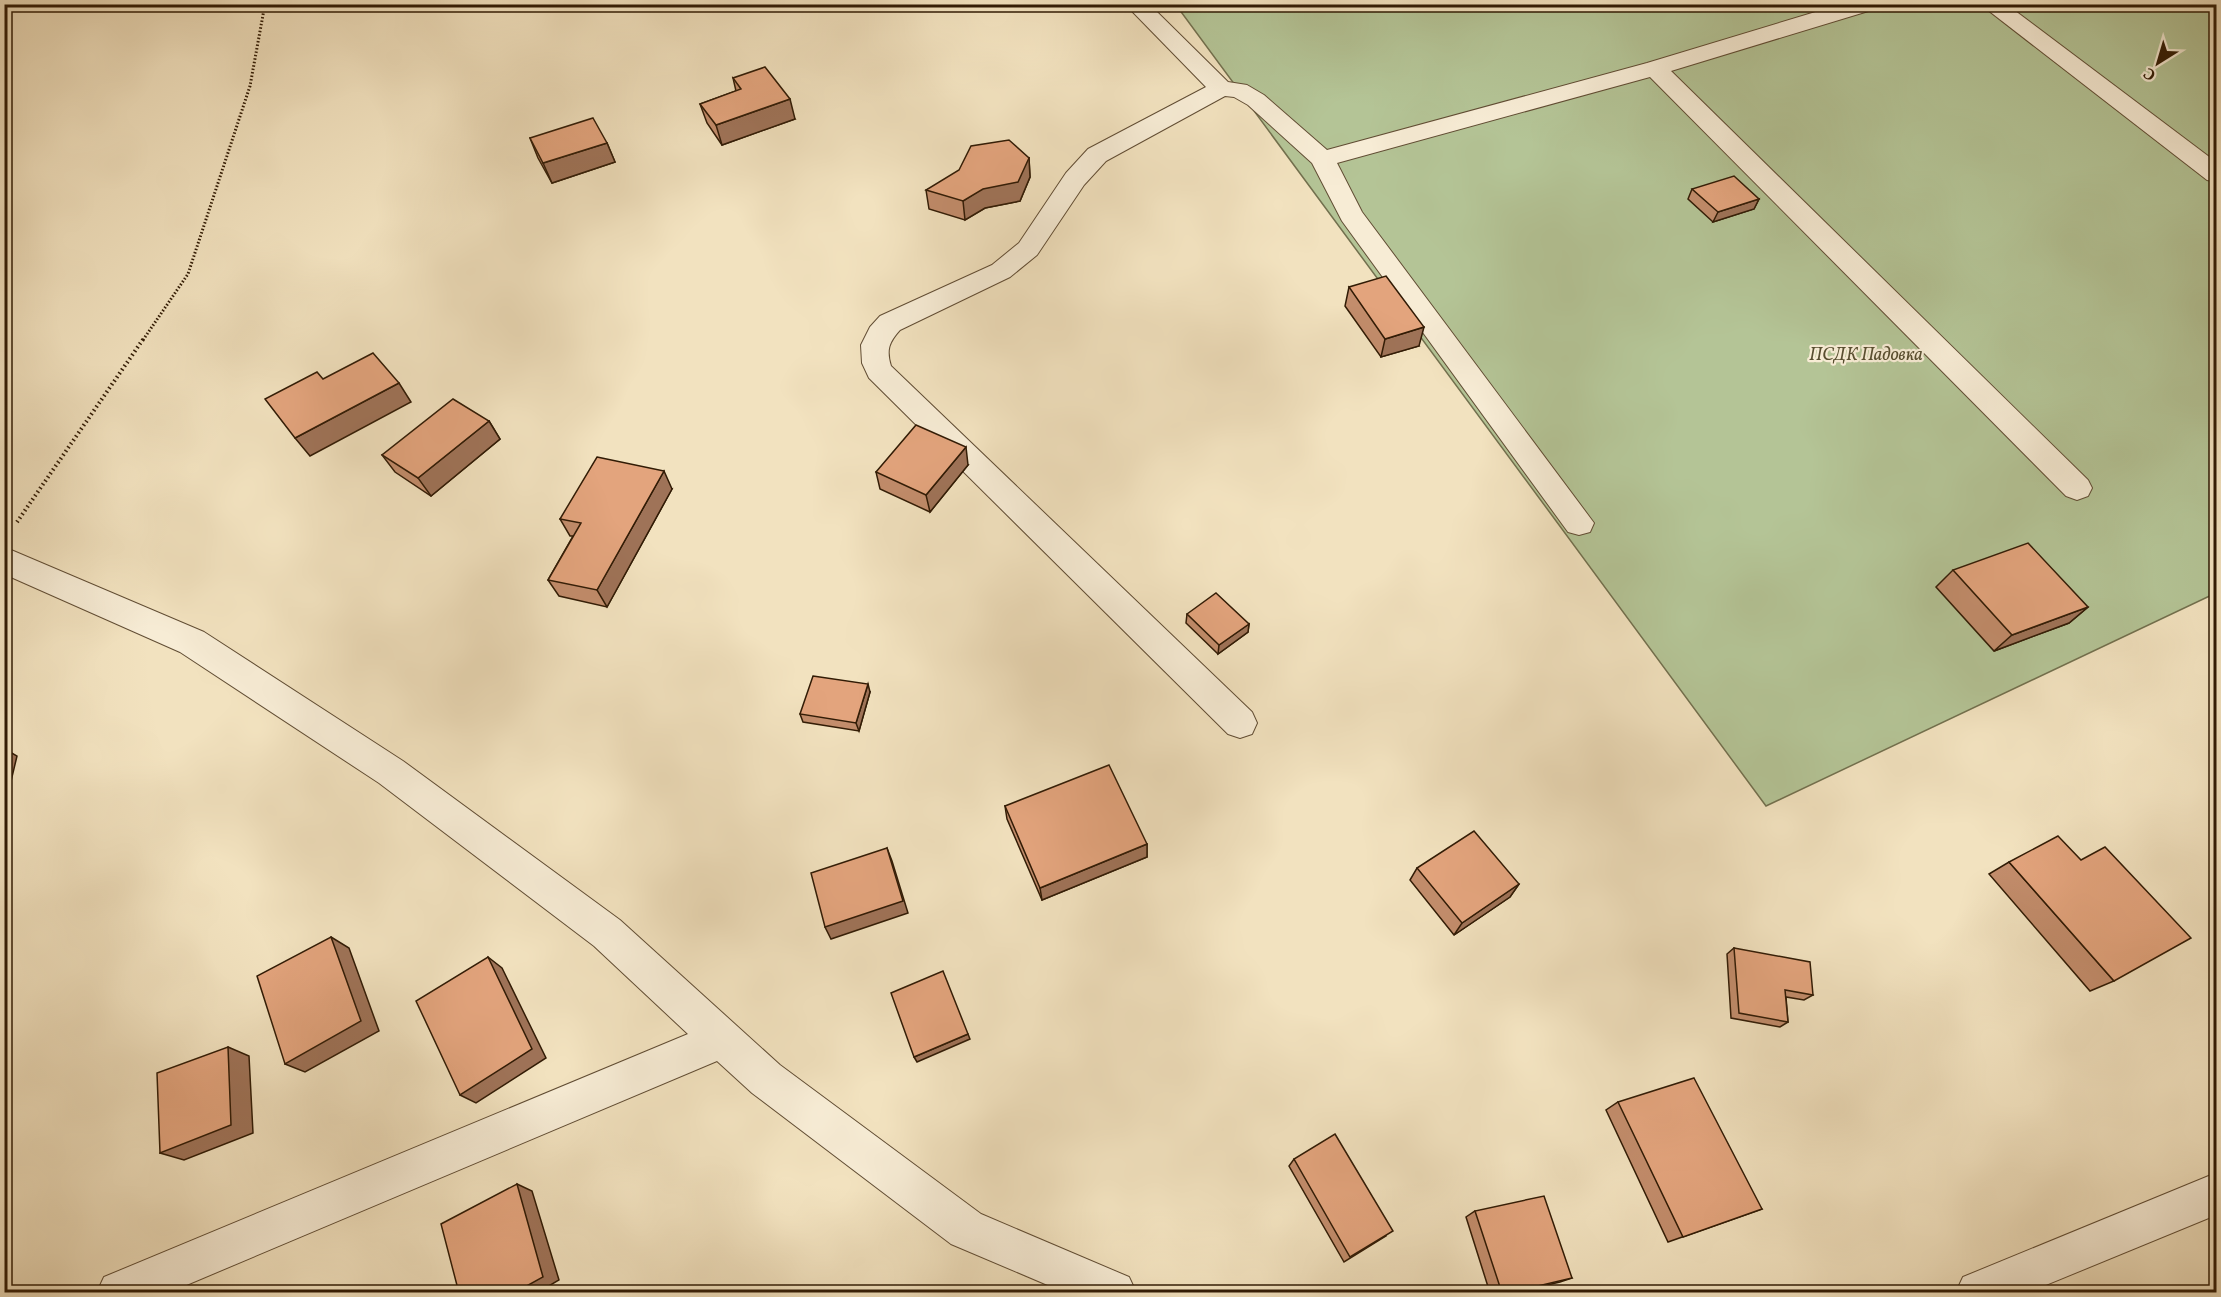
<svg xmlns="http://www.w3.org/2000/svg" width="2221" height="1297" viewBox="0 0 2221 1297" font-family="Vollkorn,serif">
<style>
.green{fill:#b4c496;stroke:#72704e;stroke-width:1.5}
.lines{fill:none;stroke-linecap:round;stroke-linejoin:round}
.minor-casing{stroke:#614d34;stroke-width:2}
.path-far1{stroke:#311b05;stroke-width:3;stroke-dasharray:1.5 2;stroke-linecap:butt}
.path{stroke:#311b05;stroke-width:4;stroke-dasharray:1.5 3;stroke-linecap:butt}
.minor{fill:#f7ecd5;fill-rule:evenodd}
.wall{fill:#c38d6c;stroke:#311b05;stroke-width:1.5}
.shaded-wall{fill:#9f7358;stroke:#311b05;stroke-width:1.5}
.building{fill:#e3a47d;stroke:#311b05;stroke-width:1.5}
.labels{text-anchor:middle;stroke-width:4.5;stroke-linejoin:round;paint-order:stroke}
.park-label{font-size:18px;font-style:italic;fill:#584e30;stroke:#f7ecd5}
</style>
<rect width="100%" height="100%" fill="#f2e2bf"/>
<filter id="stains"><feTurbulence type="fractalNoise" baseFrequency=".00333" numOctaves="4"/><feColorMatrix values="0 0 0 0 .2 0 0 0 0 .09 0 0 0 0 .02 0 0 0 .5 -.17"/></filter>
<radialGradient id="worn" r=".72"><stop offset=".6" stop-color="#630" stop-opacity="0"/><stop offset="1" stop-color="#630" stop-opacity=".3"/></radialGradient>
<!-- green -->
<polygon class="green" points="1176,5 2216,5 2216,593 1766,806"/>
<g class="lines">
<defs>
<g id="minor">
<path d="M1125,4H1149L1228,82L1247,85L1264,95L1327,150L1647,63L1842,4H1878L1875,9L1671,71L2088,480L2092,488L2088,496L2077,500L2066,496L1650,77L1337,163L1362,212L1594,523L1590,532L1579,535L1568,532L1342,221L1312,163L1248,105L1234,97L1225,96L1106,161L1084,185L1037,255L1010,277L900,330C889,342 886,350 891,366L1252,712L1257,723L1252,734L1240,738L1228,734L869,378L862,363L861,345L870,327L880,316L992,265L1019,243L1066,173L1088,149L1206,87Z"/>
<polygon points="1980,4 2006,4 2216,162 2216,182 2207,180"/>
<polygon points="4,547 204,632 403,761 620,920 780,1065 981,1214 1129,1277 1136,1292 1064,1292 951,1244 752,1093 717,1061 170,1292 97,1292 104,1277 688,1034 594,946 379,783 180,652 4,574"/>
<polygon points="2216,1173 2216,1215 2029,1292 1956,1292 1963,1277"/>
</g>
</defs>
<!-- minor casing -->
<use href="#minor" class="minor-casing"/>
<!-- path-far1 -->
<polyline class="path-far1" points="143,340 188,274 250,86 265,4"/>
<!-- path -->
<polyline class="path" points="17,522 144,338"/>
<!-- minor -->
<use href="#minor" class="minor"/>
</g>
<!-- wall -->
<g class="wall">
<polygon points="733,78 795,119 722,145 707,123 700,104 736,91"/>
<polygon points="530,138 607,143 615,162 552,183 538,158"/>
<polygon points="1029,158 1030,177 1020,201 985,208 965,220 929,209 926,190"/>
<polygon points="1692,189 1759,199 1754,209 1713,222 1688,199"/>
<polygon points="1349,287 1419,346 1381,357 1345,306"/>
<polygon points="489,421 500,439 431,496 395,472 382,455"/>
<polygon points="968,465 930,512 880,489 876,472"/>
<polygon points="672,489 607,607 559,596 548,580 573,536 570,536 560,519"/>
<polygon points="1953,570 2088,607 2069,623 1994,651 1936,587"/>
<polygon points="1187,614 1249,624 1248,632 1218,654 1186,623"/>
<polygon points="870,692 859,731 803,722 800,714"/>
<polygon points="1005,806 1147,844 1147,857 1042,900 1007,819"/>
<polygon points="2009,862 2114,981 2090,991 1989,874"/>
<polygon points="1417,868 1519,884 1510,897 1454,935 1410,880"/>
<polygon points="1734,948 1813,995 1804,1000 1786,997 1788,1022 1780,1027 1731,1018 1727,954"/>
<polygon points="1618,1102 1762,1209 1668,1242 1606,1110"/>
<polygon points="1294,1159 1386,1236 1344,1262 1289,1166"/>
<polygon points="1475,1211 1572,1278 1560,1282 1513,1293 1490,1293 1466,1217"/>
</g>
<!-- shaded-wall -->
<g class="shaded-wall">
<polygon points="790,99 795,119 722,145 716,125"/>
<polygon points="607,143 615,162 552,183 543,163"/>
<polygon points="1029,158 1030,177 1020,201 985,208 965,220 963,201"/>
<polygon points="1759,199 1754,209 1713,222 1718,212"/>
<polygon points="1424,327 1419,346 1381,357 1385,339"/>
<polygon points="399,383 411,402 310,456 295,438"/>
<polygon points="489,421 500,439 431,496 418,478"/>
<polygon points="966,447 968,465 930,512 926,495"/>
<polygon points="664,471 672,489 607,607 597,590"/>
<polygon points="2088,607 2069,623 1994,651 2012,635"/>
<polygon points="1249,624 1248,632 1218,654 1219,645"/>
<polygon points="868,684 870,692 859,731 856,723"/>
<polygon points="5,749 17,756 7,798 4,799"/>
<polygon points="1147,844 1147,857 1042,900 1040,888"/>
<polygon points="887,848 892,861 908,913 831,939 825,927"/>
<polygon points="1519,884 1510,897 1454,935 1462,923"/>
<polygon points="331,937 349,948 379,1031 305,1072 285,1064"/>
<polygon points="488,957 502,968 546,1058 476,1103 460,1095"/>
<polygon points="968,1034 970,1039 917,1062 914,1057"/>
<polygon points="228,1047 249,1056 253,1133 184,1160 160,1153"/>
<polygon points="517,1184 532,1191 559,1280 537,1293 514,1293"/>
</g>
<!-- building -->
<g class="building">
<polygon points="765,67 790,99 716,125 700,104 741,89 733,78"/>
<polygon points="593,118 607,143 543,163 530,138"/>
<polygon points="1009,140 1029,158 1018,182 983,189 963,201 926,190 959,170 971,146"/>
<polygon points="1734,176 1759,199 1718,212 1692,189"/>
<polygon points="1386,276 1424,327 1385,339 1349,287"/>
<polygon points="373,353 399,383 295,438 265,399 317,372 323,379"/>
<polygon points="453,399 489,421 418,478 382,455"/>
<polygon points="916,425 966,447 926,495 876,472"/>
<polygon points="597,457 664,471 597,590 548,580 581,523 560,519"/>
<polygon points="2028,543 2088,607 2012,635 1953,570"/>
<polygon points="1216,593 1249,624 1219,645 1187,614"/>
<polygon points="813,676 868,684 856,723 800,714"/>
<polygon points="1109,765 1147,844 1040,888 1005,806"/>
<polygon points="1474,831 1519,884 1462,923 1417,868"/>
<polygon points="2058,836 2081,860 2105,847 2191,938 2114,981 2009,862"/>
<polygon points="887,848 903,901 825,927 811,873"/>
<polygon points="331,937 361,1021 285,1064 257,976"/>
<polygon points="1734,948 1810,962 1813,995 1785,990 1788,1022 1739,1013"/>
<polygon points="488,957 532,1049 460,1095 416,1001"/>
<polygon points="943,971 968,1034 914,1057 891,993"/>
<polygon points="228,1047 231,1125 160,1153 157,1073"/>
<polygon points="1694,1078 1762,1209 1683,1237 1618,1102"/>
<polygon points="1335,1134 1393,1231 1350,1257 1294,1159"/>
<polygon points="517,1184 543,1277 514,1293 459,1293 441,1224"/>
<polygon points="1544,1196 1572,1278 1508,1293 1502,1293 1475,1211"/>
</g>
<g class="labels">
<!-- park labels -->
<g class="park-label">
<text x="1866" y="360">ПСДК Падовка</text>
</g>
</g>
<!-- margin -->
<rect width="2221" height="1297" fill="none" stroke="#f2e2bf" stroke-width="24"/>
<rect x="6" y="6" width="2209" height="1285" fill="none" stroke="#311b05" stroke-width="3"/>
<rect x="12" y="12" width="2197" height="1273" fill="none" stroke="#311b05" stroke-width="1.5"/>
<!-- north arrow -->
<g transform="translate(2158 63) rotate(217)" stroke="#f7ecd5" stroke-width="4.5" paint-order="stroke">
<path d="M0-4.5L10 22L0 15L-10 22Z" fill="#311b05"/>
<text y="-9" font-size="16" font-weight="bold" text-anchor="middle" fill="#311b05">С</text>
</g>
<rect width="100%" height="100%" filter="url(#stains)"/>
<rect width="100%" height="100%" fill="url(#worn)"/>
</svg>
